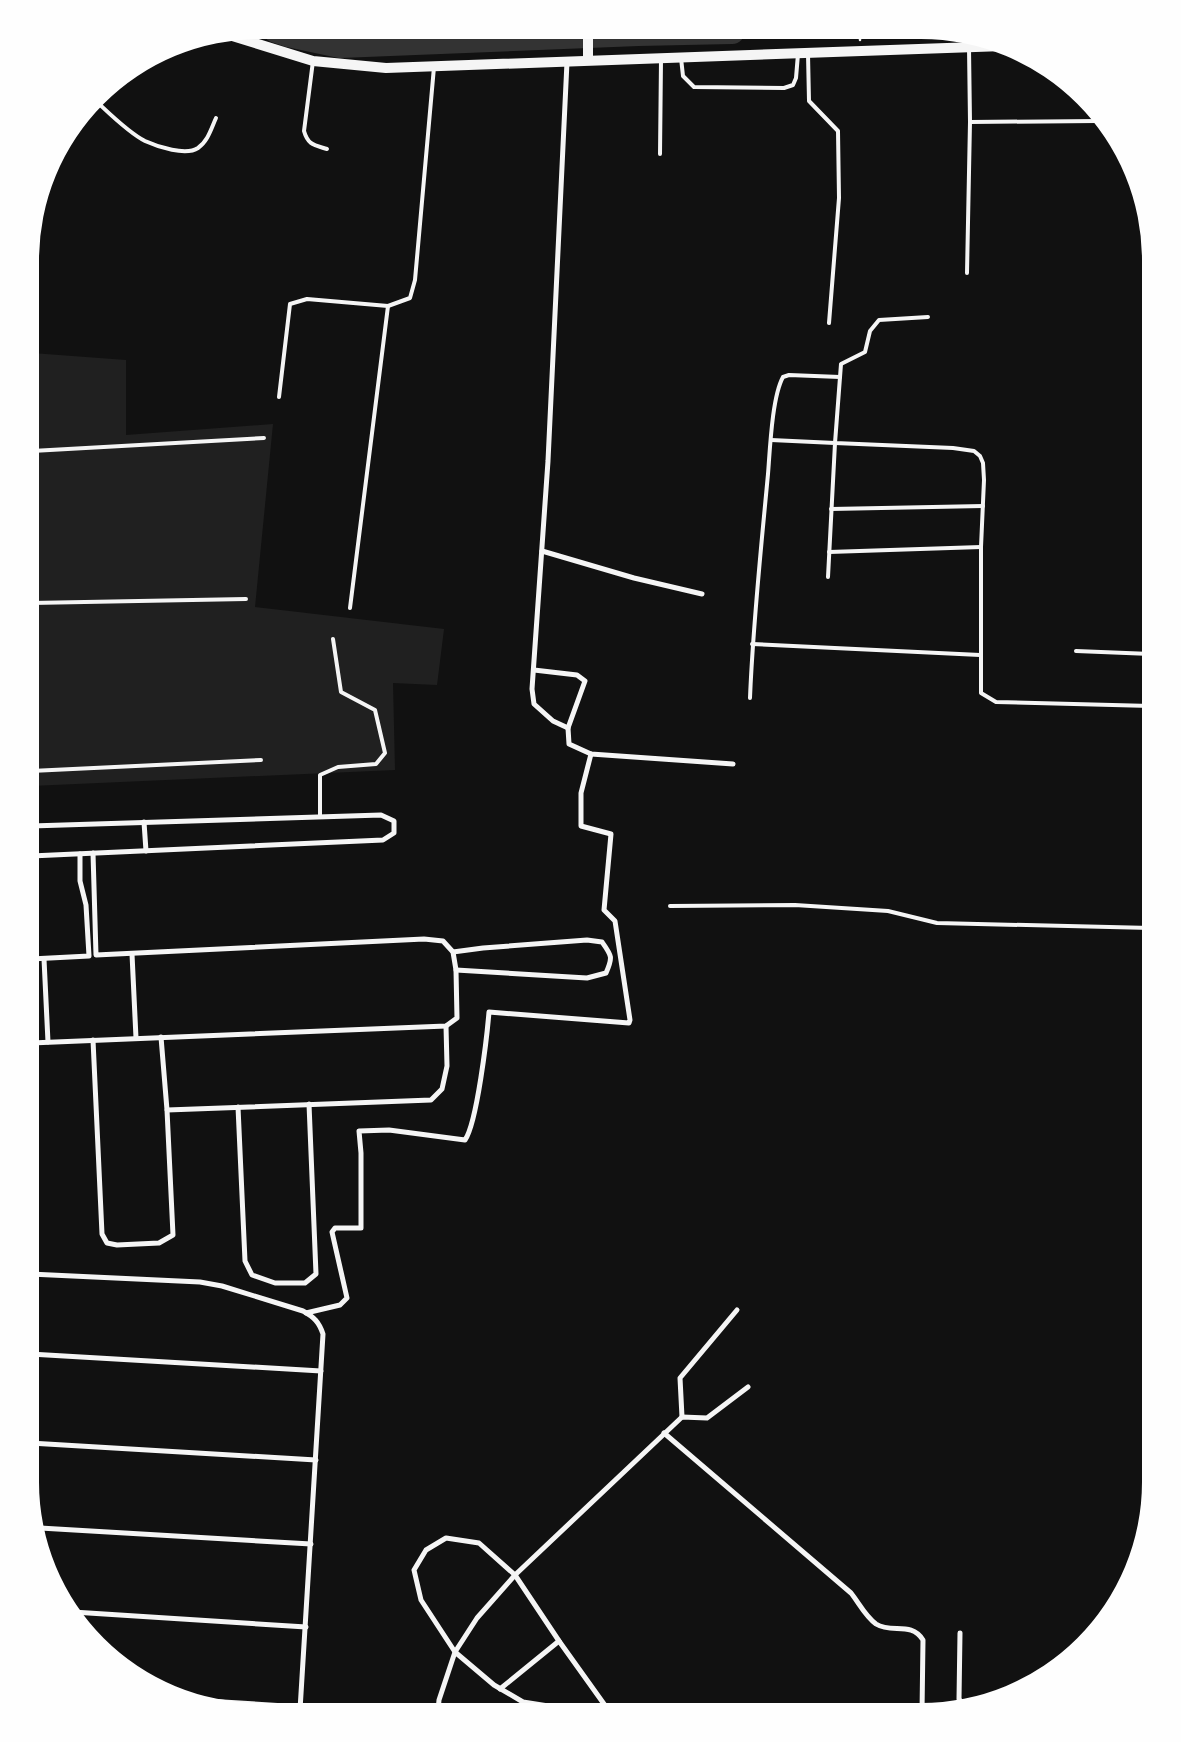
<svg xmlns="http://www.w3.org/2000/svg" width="1181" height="1742" viewBox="0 0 1181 1742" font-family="'Golos Text',sans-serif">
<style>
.green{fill:#202020}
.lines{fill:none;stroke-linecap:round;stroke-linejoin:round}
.river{stroke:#333;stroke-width:26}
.path{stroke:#f5f5f5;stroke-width:2.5}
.service{stroke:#f5f5f5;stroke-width:4}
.minor{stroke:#f5f5f5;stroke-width:5}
.secondary{stroke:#f5f5f5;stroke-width:10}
</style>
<rect width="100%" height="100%" fill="#111"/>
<!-- green -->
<polygon class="green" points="32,353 126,360 126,435 273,424 255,607 444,629 437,685 393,683 395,770 31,786"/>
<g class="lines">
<!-- river -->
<polyline class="river" points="276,30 288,34 340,45 638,33 732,31"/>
<!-- path -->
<polyline class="path" points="860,40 860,32"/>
<!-- service -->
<g class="service">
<polyline points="808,54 809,101 838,131 839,198 829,323"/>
<polyline points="681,58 683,76 694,87 784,88 793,85 796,78 798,54"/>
<path d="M313,61L304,131C308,145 314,145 327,149"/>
<path d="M97,102C111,115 129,133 145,141C158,147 186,156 198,148C208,141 211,129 216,118"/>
<polyline points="970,122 1097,121"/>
<polyline points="660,154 661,60"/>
<polyline points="967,273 970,122 969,48"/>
<polyline points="928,317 879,320 870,331 865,352 841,364 835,443 953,448 974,451 980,456 983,463 984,480 981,547 981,693 996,702 1151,706"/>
<polyline points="1145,343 1151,352"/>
<polyline points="279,397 290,304 307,299 388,306 410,298 415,280 434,67"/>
<polyline points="771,440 835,443 828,577"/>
<polyline points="32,451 264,438"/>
<polyline points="831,509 983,506"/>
<polyline points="829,552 981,547"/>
<polyline points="31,603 246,599"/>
<polyline points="350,608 388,306"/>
<polyline points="752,644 980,655"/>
<polyline points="1076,651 1151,654"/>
<path d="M750,698C753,623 761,549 768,474C770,449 772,397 783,377L789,375L840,377"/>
<polyline points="31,771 261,760"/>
<polyline points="320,816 320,775 338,767 376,764 385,753 375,710 341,692 333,639"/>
<polyline points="670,906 795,905 888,911 937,923 1151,928"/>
</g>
<!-- minor -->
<g class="minor">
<polyline points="567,62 548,461 532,689 534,704 553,721 568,728"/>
<polyline points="542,551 634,578 702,594"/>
<polyline points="534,670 577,675 585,681 568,728 569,744 591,754 733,764"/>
<polyline points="144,822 146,851"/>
<polyline points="31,856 383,840 394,833 394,821 381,815 31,826"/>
<path d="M453,952L483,948L587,940L602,942C612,956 613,957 606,973L587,978L456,970"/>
<polyline points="132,954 136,1038"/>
<polyline points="31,959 89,956 86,905 80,881 80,854"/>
<polyline points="44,959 48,1042"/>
<polyline points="93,1040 102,1234 107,1243 117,1245 159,1243 173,1235 167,1110 161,1037"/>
<polyline points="31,1043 446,1026 457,1018 456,970 453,952 443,941 424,939 96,955 93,853"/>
<polyline points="238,1107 245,1261 252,1275 275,1283 305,1283 316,1274 309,1104"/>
<polyline points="167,1110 431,1100 442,1089 447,1066 446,1026"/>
<polyline points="30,1242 30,1240"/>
<path d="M30,1274L200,1282L222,1286L303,1311C314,1317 319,1322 323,1334L300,1710"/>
<path d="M306,1313L340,1305L347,1298L332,1232L335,1228H361V1153L359,1131L389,1130L465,1140C477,1123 487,1036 489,1012L629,1023L630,1020L615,921L604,910L611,834L581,826V793L591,754"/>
<polyline points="30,1336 34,1275"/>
<polyline points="30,1354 321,1371"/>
<polyline points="682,1417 680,1378 737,1310"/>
<path d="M664,1433L851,1593C859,1603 865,1616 876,1624C892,1634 911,1621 923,1640L922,1712"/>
<polyline points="30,1443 316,1460"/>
<polyline points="40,1528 311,1544"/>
<polyline points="73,1612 306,1627"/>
<polyline points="960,1633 959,1699 962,1703"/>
<polyline points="500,1689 559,1641"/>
<polyline points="207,1701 301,1707"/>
<polyline points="438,1711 439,1700 455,1652 477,1618 515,1575 682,1417 707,1418 748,1387"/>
<polyline points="580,1711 523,1702 494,1685 455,1652 421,1600 414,1570 426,1550 446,1538 479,1543 515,1575 559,1641 609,1711"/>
</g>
<!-- secondary -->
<g class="secondary">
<polyline points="588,31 588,60"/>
<polyline points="229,35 313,61 386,68 1004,46"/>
<polyline points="97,100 122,79"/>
</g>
</g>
<!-- crop -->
<path d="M0 0H1181V1742H0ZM260 39H921A221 221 0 0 1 1142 260V1482A221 221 0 0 1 921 1703H260A221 221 0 0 1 39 1482V260A221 221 0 0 1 260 39Z" fill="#fefefe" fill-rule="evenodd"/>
</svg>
